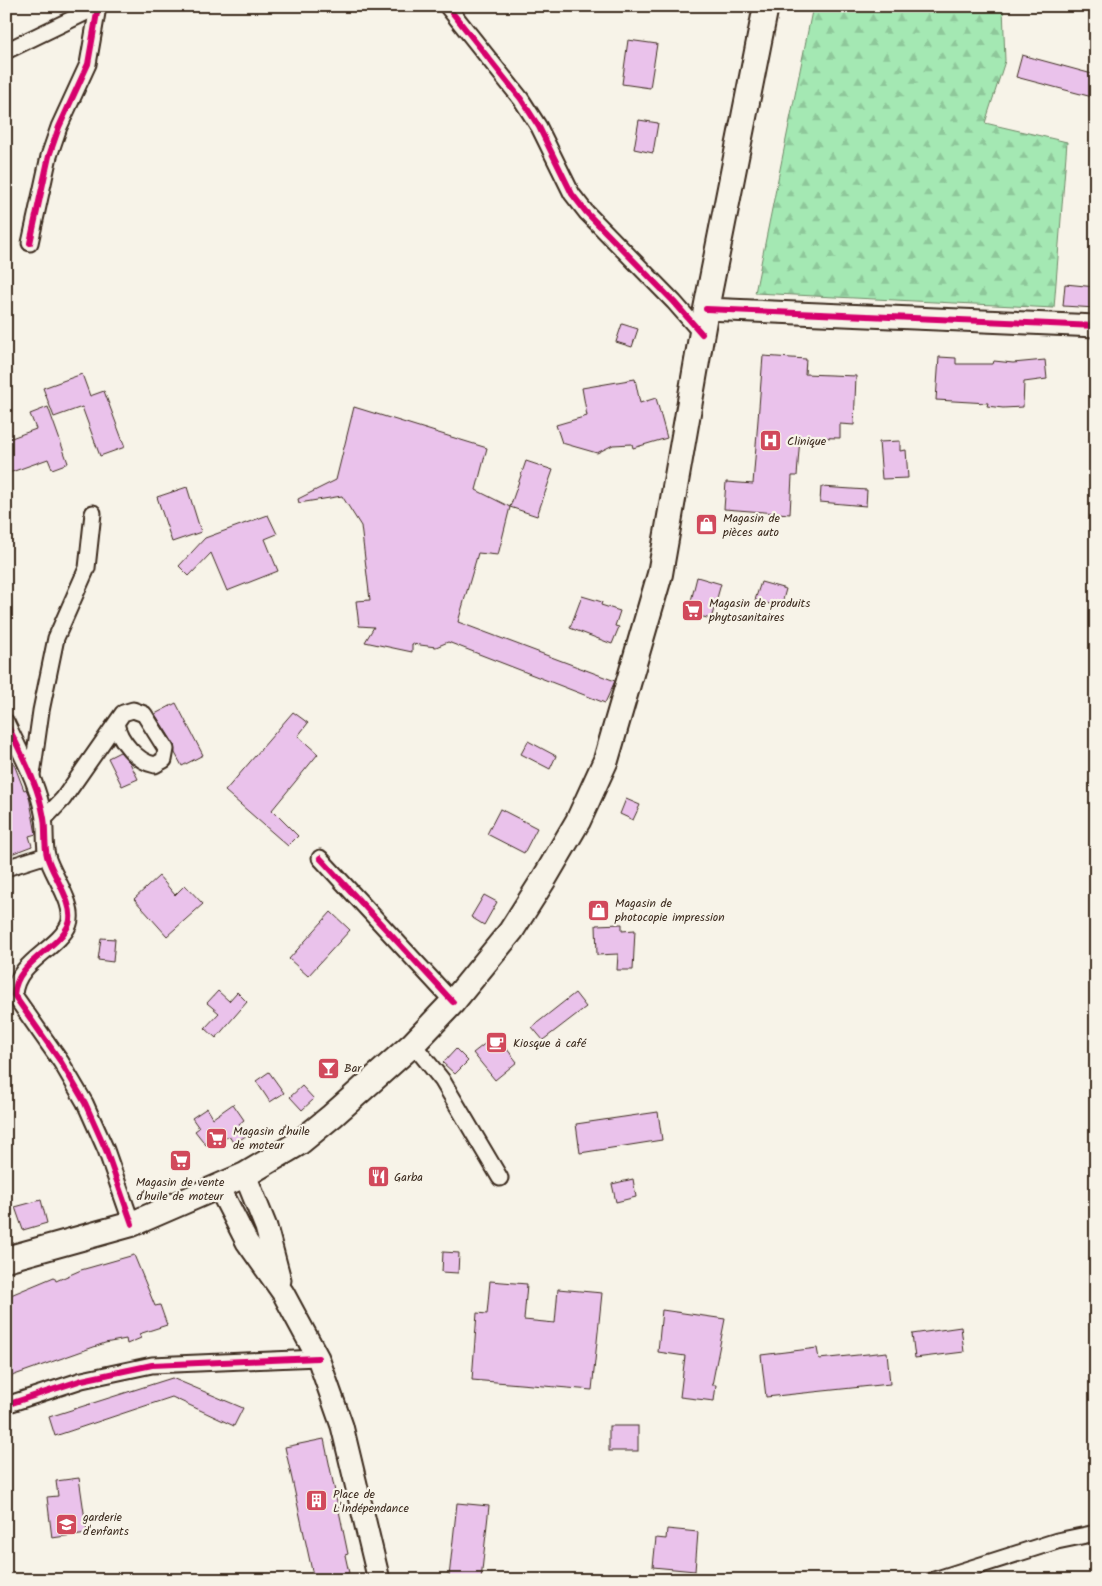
<svg xmlns="http://www.w3.org/2000/svg" width="1102" height="1586" viewBox="0 0 1102 1586" font-family="Kalam,sans-serif">
<style>
.forest{fill:url(#forest-firs);stroke:#708968}
.building{fill:#eac2eb;stroke:#3b2a1e}
.lines{fill:none;stroke-linecap:round;stroke-linejoin:round}
.street-casing{stroke:#3b2a1e;stroke-width:19}
.secondary-casing{stroke:#3b2a1e;stroke-width:25}
.primary-casing{stroke:#3b2a1e;stroke-width:28}
.street{stroke:#f7f3e8;stroke-width:15}
.secondary{stroke:#f7f3e8;stroke-width:21}
.primary{stroke:#f7f3e8;stroke-width:24}
.cycleway-casing{stroke:#f7f3e8;stroke-width:9}
.cycleway{stroke:#d6006c;stroke-width:6}
.labels{text-anchor:middle;stroke-width:4.5;stroke-linejoin:round;paint-order:stroke}
.poi-label{font-size:12px;fill:#3b2a1e;stroke:#f7f3e8;text-anchor:start}
</style>
<defs>
<pattern id="forest-firs" width="22" height="20" patternUnits="userSpaceOnUse" patternTransform="scale(1.25)"><rect width="22" height="20" fill="#a4e8b3"/><path d="M5 1l3.5 6h-7zM16 11l3.5 6h-7z" fill="#8ec79a"/></pattern>
</defs>
<rect width="100%" height="100%" fill="#f7f3e8"/>
<filter id="ink" filterUnits="userSpaceOnUse"><feTurbulence type="fractalNoise" baseFrequency=".02" numOctaves="2"/><feDisplacementMap in="SourceGraphic" scale="10" xChannelSelector="R" yChannelSelector="G"/><feConvolveMatrix kernelMatrix="1 2 1 2 8 2 1 2 1" color-interpolation-filters="sRGB"/></filter>
<g filter="url(#ink)">
<!-- forest -->
<polygon class="forest" points="813,6 1003,6 1005,61 985,123 1067,142 1054,308 755,293"/>
<!-- building -->
<g class="building">
<polygon points="628,40 657,44 650,88 622,84"/>
<polygon points="1022,55 1096,75 1096,98 1016,77"/>
<polygon points="639,120 658,123 653,153 634,149"/>
<polygon points="1065,284 1096,287 1096,308 1063,306"/>
<polygon points="622,324 638,329 632,347 616,342"/>
<polygon points="763,356 806,359 805,374 856,376 854,425 840,424 840,438 800,437 797,476 792,476 790,514 724,509 726,482 753,484"/>
<polygon points="939,357 956,358 956,364 993,364 994,361 1013,363 1045,360 1047,379 1024,382 1023,407 1003,408 987,406 988,403 936,400"/>
<polygon points="82,374 90,396 104,391 125,447 100,456 82,407 54,417 43,388"/>
<polygon points="635,379 640,403 656,398 667,438 633,448 632,444 613,445 597,453 562,443 556,425 587,416 582,388"/>
<polygon points="48,407 68,463 52,469 48,459 6,474 6,440 36,429 30,414"/>
<polygon points="354,407 487,448 476,490 510,507 498,555 478,553 458,622 615,681 605,703 448,642 436,647 412,644 412,652 365,642 374,627 359,626 356,601 370,600 361,526 342,496 299,503 298,499 336,480"/>
<polygon points="900,441 900,451 906,450 908,478 882,479 879,442"/>
<polygon points="526,461 553,470 537,516 510,507"/>
<polygon points="187,487 201,532 172,542 157,497"/>
<polygon points="821,487 867,490 866,506 820,502"/>
<polygon points="268,515 277,534 265,539 278,571 227,591 211,553 189,576 179,566 205,538"/>
<polygon points="697,577 721,584 711,619 688,613"/>
<polygon points="761,582 786,589 781,607 755,600"/>
<polygon points="582,596 602,602 601,605 620,611 615,626 619,627 612,644 570,628"/>
<polygon points="176,703 203,755 182,766 175,753 174,744 155,714"/>
<polygon points="293,712 308,723 298,736 318,754 272,810 298,836 288,846 225,791"/>
<polygon points="528,741 556,756 550,769 521,754"/>
<polygon points="7,746 24,790 26,789 29,796 36,834 29,836 32,846 6,856"/>
<polygon points="120,752 130,763 138,779 122,786 108,758"/>
<polygon points="626,799 640,805 633,820 620,814"/>
<polygon points="500,809 537,828 524,853 487,834"/>
<polygon points="159,876 175,895 185,885 203,904 167,936 134,899"/>
<polygon points="484,895 497,902 484,925 471,917"/>
<polygon points="331,912 350,930 308,976 289,959"/>
<polygon points="622,924 622,931 635,930 633,970 617,970 618,954 597,955 596,925"/>
<polygon points="101,938 115,939 113,962 98,960"/>
<polygon points="218,991 229,1001 237,992 247,1002 216,1038 205,1028 219,1013 207,1003"/>
<polygon points="575,993 586,1007 543,1040 532,1027"/>
<polygon points="496,1035 517,1062 495,1080 473,1053"/>
<polygon points="456,1049 468,1061 455,1074 443,1063"/>
<polygon points="269,1072 284,1093 270,1102 256,1081"/>
<polygon points="302,1086 314,1099 302,1110 290,1097"/>
<polygon points="233,1104 244,1120 239,1124 247,1135 234,1144 229,1136 212,1147 210,1143 206,1145 195,1131 199,1128 192,1118 207,1108 213,1118"/>
<polygon points="658,1112 662,1140 580,1153 576,1124"/>
<polygon points="633,1179 636,1197 616,1202 612,1184"/>
<polygon points="41,1200 47,1223 23,1230 15,1207"/>
<polygon points="443,1252 459,1253 458,1273 442,1272"/>
<polygon points="134,1255 155,1306 160,1305 167,1325 139,1334 141,1338 127,1344 126,1339 105,1343 6,1378 6,1297 54,1277 56,1281 81,1270"/>
<polygon points="490,1281 527,1284 524,1320 555,1323 558,1289 602,1293 592,1390 472,1380 477,1313 487,1314"/>
<polygon points="662,1310 725,1319 712,1385 716,1385 714,1401 680,1397 685,1356 658,1352"/>
<polygon points="961,1327 964,1352 915,1358 912,1334"/>
<polygon points="817,1348 819,1359 887,1352 890,1384 766,1397 761,1355"/>
<polygon points="172,1378 243,1408 234,1426 172,1397 55,1436 49,1417"/>
<rect x="609" y="1426" width="29" height="25"/>
<polygon points="324,1439 348,1554 345,1555 349,1573 339,1575 340,1580 314,1580 285,1447"/>
<polygon points="79,1478 87,1533 52,1538 47,1497 58,1496 56,1481"/>
<polygon points="457,1503 489,1506 481,1580 449,1577"/>
<polygon points="667,1529 698,1532 695,1571 653,1567 656,1538 666,1539"/>
</g>
<g class="lines">
<defs>
<g id="street">
<polyline points="447,6 521,99 539,127 572,194 586,212 674,302 702,334"/>
<polyline points="6,51 99,6"/>
<polyline points="30,243 49,156 59,127 88,64 98,7"/>
<path d="M6,722C21,754 38,783 44,818C46,830 44,844 47,856C52,875 76,905 69,924C58,950 16,961 14,995L61,1062L85,1103L106,1150L132,1224"/>
<polyline points="32,775 41,711 56,638 87,568 93,513"/>
<path d="M44,819L63,799L123,713L133,710L144,714L166,749L164,760L155,765C137,762 119,740 116,723"/>
<polyline points="320,858 453,1002"/>
<polyline points="6,868 47,855"/>
<polyline points="413,1044 442,1080 500,1178"/>
<polyline points="6,1405 82,1380 152,1365 318,1358"/>
<polyline points="934,1580 1057,1541 1096,1533"/>
</g>
<g id="secondary">
<polyline points="706,309 1096,326"/>
<polyline points="245,1175 266,1227 280,1280"/>
<polyline points="219,1187 247,1242 283,1293 318,1358 342,1426 379,1580"/>
</g>
<polyline id="primary" points="6,1259 132,1224 245,1175 299,1143 332,1116 413,1044 453,1002 511,931 544,879 578,821 606,760 660,574 706,309 766,6"/>
</defs>
<!-- street casing -->
<use href="#street" class="street-casing"/>
<!-- secondary casing -->
<use href="#secondary" class="secondary-casing"/>
<!-- primary casing -->
<use href="#primary" class="primary-casing"/>
<!-- street -->
<use href="#street" class="street"/>
<!-- secondary -->
<use href="#secondary" class="secondary"/>
<!-- primary -->
<use href="#primary" class="primary"/>
<defs>
<g id="cycleway">
<polyline points="447,6 521,99 539,127 572,194 586,212 674,302 702,334"/>
<polyline points="30,243 49,156 59,127 88,64 98,7"/>
<polyline points="706,309 1096,326"/>
<path d="M6,722C21,754 38,783 44,818C46,830 44,844 47,856C52,875 76,905 69,924C58,950 16,961 14,995L61,1062L85,1103L106,1150L132,1224"/>
<polyline points="320,858 453,1002"/>
<polyline points="6,1405 82,1380 152,1365 318,1358"/>
</g>
</defs>
<!-- cycleway casing -->
<use href="#cycleway" class="cycleway-casing"/>
<!-- cycleway -->
<use href="#cycleway" class="cycleway"/>
</g>
</g>
<!-- icons -->
<defs>
<symbol id="hospital-square" viewBox="-11 -11 22 22"><rect x="-9" y="-9" width="18" height="18" rx="4" fill="#d1495b" stroke="#f7f3e8"/><path d="M-5-5h3v3.5h4V-5h3V5h-3V1.5h-4V5h-3Z" fill="#fff"/></symbol>
<symbol id="shop-square" viewBox="-11 -11 22 22"><rect x="-9" y="-9" width="18" height="18" rx="4" fill="#d1495b" stroke="#f7f3e8"/><path d="M-5-2.5h2.3a2.7 3.5 0 0 1 5.4 0H5L5.5 6h-11ZM-1.5-2.5h3a1.5 2.3 0 0 0-3 0Z" fill="#fff"/></symbol>
<symbol id="supermarket-square" viewBox="-11 -11 22 22"><rect x="-9" y="-9" width="18" height="18" rx="4" fill="#d1495b" stroke="#f7f3e8"/><path d="M-6-5.5h2.5l.6 2H6L4.5 2H-2.5L-4.4-4H-6ZM-1.5 3.2a1.3 1.3 0 1 0 .1 0ZM3 3.2a1.3 1.3 0 1 0 .1 0Z" fill="#fff"/></symbol>
<symbol id="cafe-square" viewBox="-11 -11 22 22"><rect x="-9" y="-9" width="18" height="18" rx="4" fill="#d1495b" stroke="#f7f3e8"/><path d="M-5.5-4.5H6V0H3Q3 3.5 0 3.5H-2.5Q-5.5 3.5-5.5 0ZM3-3.2v2h1.7v-2ZM-6 4.5H4V6H-6Z" fill="#fff"/></symbol>
<symbol id="bar-square" viewBox="-11 -11 22 22"><rect x="-9" y="-9" width="18" height="18" rx="4" fill="#d1495b" stroke="#f7f3e8"/><path d="M-6-5H6L.8 .8V4.5H3.5V6h-7V4.5H-.8V.8Z" fill="#fff"/></symbol>
<symbol id="restaurant-square" viewBox="-11 -11 22 22"><rect x="-9" y="-9" width="18" height="18" rx="4" fill="#d1495b" stroke="#f7f3e8"/><path d="M-5-6h1v4h1v-4h1v4h1v-4h1v5L-1.5 .5V6h-2V.5L-5-1ZM5-6V6H3V1.5H1.5Q1.5-4 5-6Z" fill="#fff"/></symbol>
<symbol id="building-square" viewBox="-11 -11 22 22"><rect x="-9" y="-9" width="18" height="18" rx="4" fill="#d1495b" stroke="#f7f3e8"/><path d="M-4-6H4V6H1V3H-1V6H-4ZM-2.5-4.3h1.7v1.8h-1.7ZM.8-4.3h1.7v1.8H.8ZM-2.5-1h1.7V.8h-1.7ZM.8-1h1.7V.8H.8Z" fill="#fff"/></symbol>
<symbol id="school-square" viewBox="-11 -11 22 22"><rect x="-9" y="-9" width="18" height="18" rx="4" fill="#d1495b" stroke="#f7f3e8"/><path d="M0-5L7-2L0 1L-7-2ZM-4 1L0 2.5L4 1V4Q0 6-4 4Z" fill="#fff"/></symbol>
</defs>
<g fill-rule="evenodd">
<use href="#hospital-square" x="758" y="428" width="25" height="25"/>
<use href="#shop-square" x="694" y="512" width="25" height="25"/>
<use href="#supermarket-square" x="680" y="598" width="25" height="25"/>
<use href="#shop-square" x="586" y="898" width="25" height="25"/>
<use href="#cafe-square" x="484" y="1030" width="25" height="25"/>
<use href="#bar-square" x="316" y="1056" width="25" height="25"/>
<use href="#supermarket-square" x="204" y="1126" width="25" height="25"/>
<use href="#supermarket-square" x="168" y="1148" width="25" height="25"/>
<use href="#restaurant-square" x="366" y="1164" width="25" height="25"/>
<use href="#building-square" x="304" y="1488" width="25" height="25"/>
<use href="#school-square" x="54" y="1512" width="25" height="25"/>
</g>
<g class="labels">
<!-- poi labels -->
<g class="poi-label">
<text x="787" y="445">Clinique</text>
<text x="723" y="522">Magasin de<tspan x="723" dy="14">pièces auto</tspan></text>
<text x="709" y="607">Magasin de produits<tspan x="709" dy="14">phytosanitaires</tspan></text>
<text x="615" y="907">Magasin de<tspan x="615" dy="14">photocopie impression</tspan></text>
<text x="513" y="1047">Kiosque à café</text>
<text x="344" y="1072">Bar</text>
<text x="233" y="1135">Magasin d'huile<tspan x="233" dy="14">de moteur</tspan></text>
<text x="394" y="1181">Garba</text>
<text x="180" y="1186" text-anchor="middle">Magasin de vente<tspan x="180" dy="14">d'huile de moteur</tspan></text>
<text x="333" y="1498">Place de<tspan x="333" dy="14">L'Indépendance</tspan></text>
<text x="83" y="1521">garderie<tspan x="83" dy="14">d'enfants</tspan></text>
</g>
</g>
<!-- margin -->
<rect width="1102" height="1586" fill="none" stroke="#f7f3e8" stroke-width="25"/>
<rect x="12" y="12" width="1077" height="1561" fill="none" stroke="#3b2a1e" stroke-width="2" filter="url(#ink)"/>
</svg>
